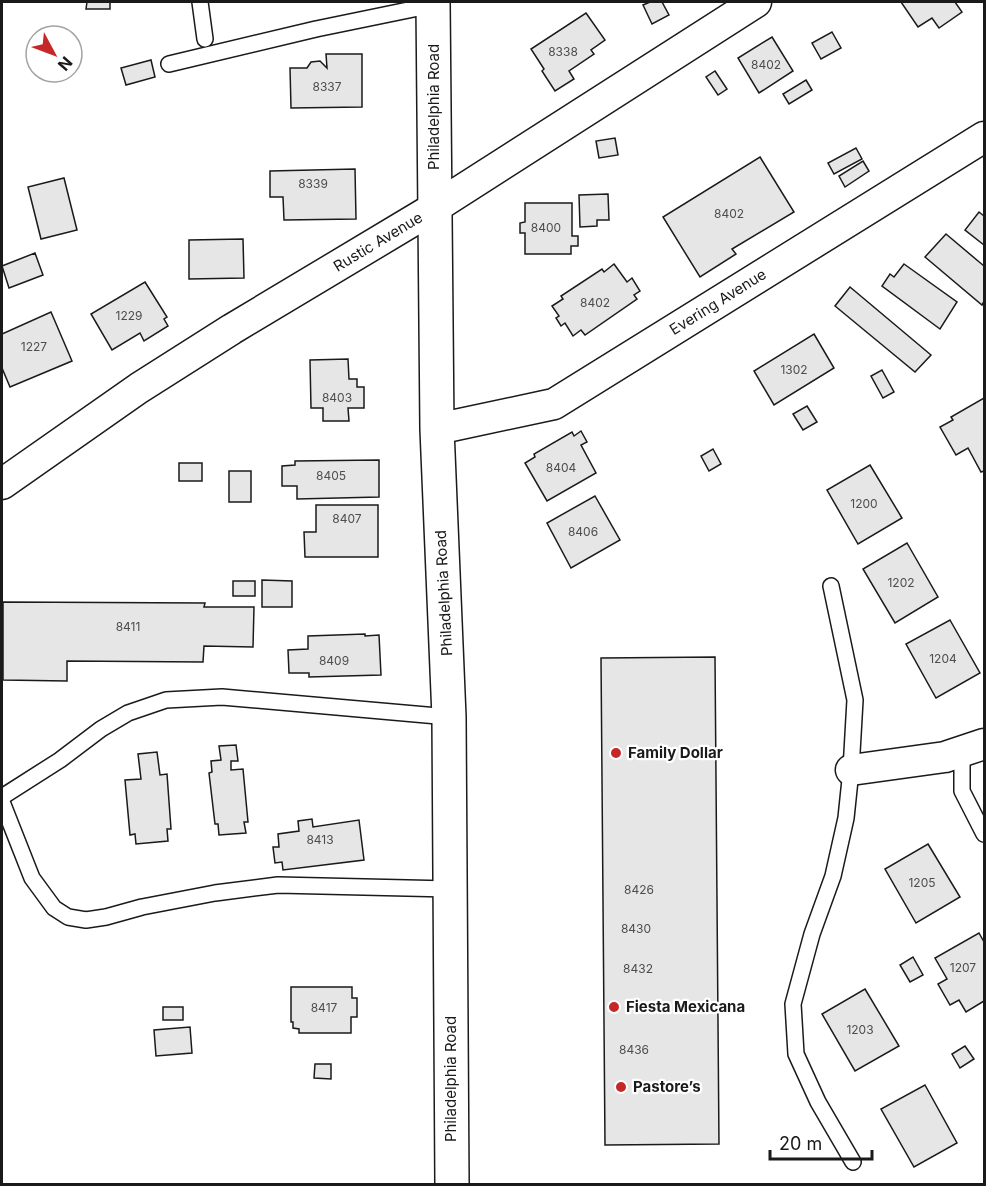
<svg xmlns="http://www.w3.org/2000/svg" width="986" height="1186" viewBox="0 0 986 1186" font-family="Inter,sans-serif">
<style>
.building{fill:#e6e6e6;stroke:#1a1a1a;stroke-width:1.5}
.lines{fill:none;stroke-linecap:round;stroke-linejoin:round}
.lane-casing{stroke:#1a1a1a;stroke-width:18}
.street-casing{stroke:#1a1a1a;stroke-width:33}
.secondary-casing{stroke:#1a1a1a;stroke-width:36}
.lane{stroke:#fff;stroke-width:15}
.street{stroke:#fff;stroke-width:30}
.secondary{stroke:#fff;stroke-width:33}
.poi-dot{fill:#c62828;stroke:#fff;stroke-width:2}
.labels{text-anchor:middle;stroke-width:4.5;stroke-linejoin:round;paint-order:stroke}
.number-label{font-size:12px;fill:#4d4d4d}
.street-label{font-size:15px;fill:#1a1a1a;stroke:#fff}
.poi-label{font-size:15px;font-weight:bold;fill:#1a1a1a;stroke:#fff;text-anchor:start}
</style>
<rect width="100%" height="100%" fill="#fff"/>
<!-- building -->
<g class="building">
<polygon points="87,2 110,2 110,9 86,9"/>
<polygon points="650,2 662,2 669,15 652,24 643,5"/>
<polygon points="901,2 955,2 962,12 939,28 932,18 918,27"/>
<polygon points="586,13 605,40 591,50 594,54 569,71 574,79 555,91 542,71 544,69 531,49"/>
<polygon points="832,32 841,48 821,59 812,43"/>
<polygon points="772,37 793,71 759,93 738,58"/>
<polygon points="326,54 362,54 362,107 291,108 290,68 307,68 311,62 320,61 327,68"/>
<polygon points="151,60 155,77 126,85 121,68"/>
<polygon points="715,71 727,89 718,95 706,77"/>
<polygon points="806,80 812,90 789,104 783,94"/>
<polygon points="615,138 618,155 599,158 596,141"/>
<polygon points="856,148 862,159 834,174 828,163"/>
<polygon points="760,157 794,212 732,249 736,254 700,277 663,217"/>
<polygon points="863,161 869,171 845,187 839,176"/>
<polygon points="355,169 356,219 284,220 283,197 270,197 270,171"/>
<polygon points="64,178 77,230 41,239 28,187"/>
<polygon points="608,194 609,220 597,220 597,226 580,227 579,195"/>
<polygon points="525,203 572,203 572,236 578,236 578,246 571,246 571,254 525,254 525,233 520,233 520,223 525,222"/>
<polygon points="979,212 984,216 984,245 965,230"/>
<polygon points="946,234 984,266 984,301 982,305 925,257"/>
<polygon points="243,239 244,278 189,279 189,240"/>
<polygon points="35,253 43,275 9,288 2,266"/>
<polygon points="614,264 627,282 632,278 640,291 634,295 637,299 585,335 581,330 573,336 565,323 561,326 556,318 559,316 552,306 563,299 561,296 602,269 604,272"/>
<polygon points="904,264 957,302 940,329 882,286 890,274 894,277"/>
<polygon points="145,282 167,317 164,319 168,326 144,341 140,333 112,350 91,314"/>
<polygon points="850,287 931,355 915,372 835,306"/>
<polygon points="51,312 72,361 10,387 2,368 2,334"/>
<polygon points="814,334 834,368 774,405 754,371"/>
<polygon points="348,359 349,379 357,379 357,387 364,387 364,408 348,408 349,421 323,421 323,408 311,408 310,360"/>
<polygon points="882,370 894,392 883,398 871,376"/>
<polygon points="984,398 984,471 981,472 968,448 956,455 940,427 953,420 951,417"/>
<polygon points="807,406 817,422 803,430 793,414"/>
<polygon points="581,431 587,442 581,445 596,473 547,501 525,463 535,457 534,454 572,432 574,436"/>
<polygon points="713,449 721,464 709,471 701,456"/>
<polygon points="379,460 379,497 297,499 297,486 282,486 282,466 295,465 295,461"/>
<rect x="179" y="463" width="23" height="18"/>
<polygon points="870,465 902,518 858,544 827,490"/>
<rect x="229" y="471" width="22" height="31"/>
<polygon points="595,496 620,540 571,568 547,523"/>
<polygon points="316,505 378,505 378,557 305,557 304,532 316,532"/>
<polygon points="907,543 938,597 895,623 863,569"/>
<polygon points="262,580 292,581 292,607 262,607"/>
<rect x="233" y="581" width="22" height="15"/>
<polygon points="3,602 205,603 204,607 254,607 253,647 204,646 203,662 67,661 67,681 3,680"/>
<polygon points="950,620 980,673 936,698 906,644"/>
<polygon points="365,634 365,636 379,635 381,675 309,677 309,673 289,673 288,650 308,649 308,636"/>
<polygon points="715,657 719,1144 605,1145 601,658"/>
<polygon points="236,745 238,761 231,761 231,770 243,769 248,822 244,822 246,833 219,835 218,824 215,824 209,773 212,772 211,761 221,760 219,746"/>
<polygon points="157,752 160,775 167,774 171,829 167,829 168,841 136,844 135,834 130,835 125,780 141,779 138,754"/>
<polygon points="312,819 313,827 359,820 364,860 283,870 282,862 275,863 273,847 279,847 278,834 299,831 298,821"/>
<polygon points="928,844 960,897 916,923 885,869"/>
<polygon points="979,933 984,942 984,1001 966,1012 959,1000 950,1005 938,984 947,979 935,958"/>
<polygon points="913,957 923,975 910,982 900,965"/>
<polygon points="291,987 352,987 352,998 357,998 357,1017 351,1017 351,1033 299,1033 299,1029 293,1028 293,1022 291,1022"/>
<polygon points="865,989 899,1046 855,1071 822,1014"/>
<rect x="163" y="1007" width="20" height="13"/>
<polygon points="190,1027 192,1053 156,1056 154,1030"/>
<polygon points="965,1046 974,1059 960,1068 952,1054"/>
<polygon points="315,1064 331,1064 331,1079 314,1078"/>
<polygon points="925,1085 957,1143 914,1167 881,1109"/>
</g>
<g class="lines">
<defs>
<g id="lane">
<polyline points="200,2 205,39"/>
<polyline points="169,64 316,29 433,5"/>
<polyline points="831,586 855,700 851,770 846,818 833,876 812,934 793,1004 796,1054 818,1102 853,1162"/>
<polyline points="962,752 962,791 984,834"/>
<polyline points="2,797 60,760 101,729 128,713 166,700 222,697 449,717"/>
<polyline points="2,802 32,878 54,908 68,917 86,920 106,917 142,907 215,893 278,885 450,889"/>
</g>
<g id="street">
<polyline points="437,429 554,404 984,137"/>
<polyline points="2,484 139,388 232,329 434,208 756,2"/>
<polyline points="851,770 945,757 984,744"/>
</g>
<polyline id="secondary" points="433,2 437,429 449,717 452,1184"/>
</defs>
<!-- lane casing -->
<use href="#lane" class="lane-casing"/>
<!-- street casing -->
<use href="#street" class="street-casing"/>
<!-- secondary casing -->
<use href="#secondary" class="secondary-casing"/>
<!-- lane -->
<use href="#lane" class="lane"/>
<!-- street -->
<use href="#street" class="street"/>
<!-- secondary -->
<use href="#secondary" class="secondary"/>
</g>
<!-- markers -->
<g class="poi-dot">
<circle cx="616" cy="753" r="6"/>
<circle cx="614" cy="1007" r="6"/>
<circle cx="621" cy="1087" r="6"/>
</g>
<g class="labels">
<!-- number labels -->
<g class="number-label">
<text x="563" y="56">8338</text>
<text x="766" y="69">8402</text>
<text x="327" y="91">8337</text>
<text x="313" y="188">8339</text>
<text x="729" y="218">8402</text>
<text x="546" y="232">8400</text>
<text x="595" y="307">8402</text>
<text x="129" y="320">1229</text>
<text x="34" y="351">1227</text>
<text x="794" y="374">1302</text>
<text x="337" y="402">8403</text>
<text x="561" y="472">8404</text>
<text x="331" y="480">8405</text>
<text x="864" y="508">1200</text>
<text x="347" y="523">8407</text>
<text x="583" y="536">8406</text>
<text x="901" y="587">1202</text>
<text x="128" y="631">8411</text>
<text x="943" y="663">1204</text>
<text x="334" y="665">8409</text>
<text x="320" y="844">8413</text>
<text x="922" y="887">1205</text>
<text x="639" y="894">8426</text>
<text x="636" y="933">8430</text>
<text x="963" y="972">1207</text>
<text x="638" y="973">8432</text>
<text x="324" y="1012">8417</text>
<text x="860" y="1034">1203</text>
<text x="634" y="1054">8436</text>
</g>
<!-- street labels -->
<g class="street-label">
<text transform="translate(434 107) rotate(-90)" y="5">Philadelphia Road</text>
<text transform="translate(378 242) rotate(-31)" y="5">Rustic Avenue</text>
<text transform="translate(718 302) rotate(-32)" y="5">Evering Avenue</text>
<text transform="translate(444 593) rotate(-93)" y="5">Philadelphia Road</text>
<text transform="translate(451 1079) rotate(-90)" y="5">Philadelphia Road</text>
</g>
<!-- poi labels -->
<g class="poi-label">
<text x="628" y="758">Family Dollar</text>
<text x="626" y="1012">Fiesta Mexicana</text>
<text x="633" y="1092">Pastore’s</text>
</g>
</g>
<!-- border -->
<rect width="986" height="1186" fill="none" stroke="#1a1a1a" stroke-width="6"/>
<!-- north arrow -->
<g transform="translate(54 54) rotate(131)"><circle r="28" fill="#ffffff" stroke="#a3a3a3" stroke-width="1.5"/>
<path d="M0-4.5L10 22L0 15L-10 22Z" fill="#c62828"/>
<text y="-9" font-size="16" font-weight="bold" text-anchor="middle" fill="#1a1a1a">N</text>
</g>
<!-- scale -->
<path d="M770 1150v9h102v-9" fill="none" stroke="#1a1a1a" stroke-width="3"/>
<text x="779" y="1150" font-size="18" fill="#1a1a1a" stroke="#ffffff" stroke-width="4.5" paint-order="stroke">20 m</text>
</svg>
